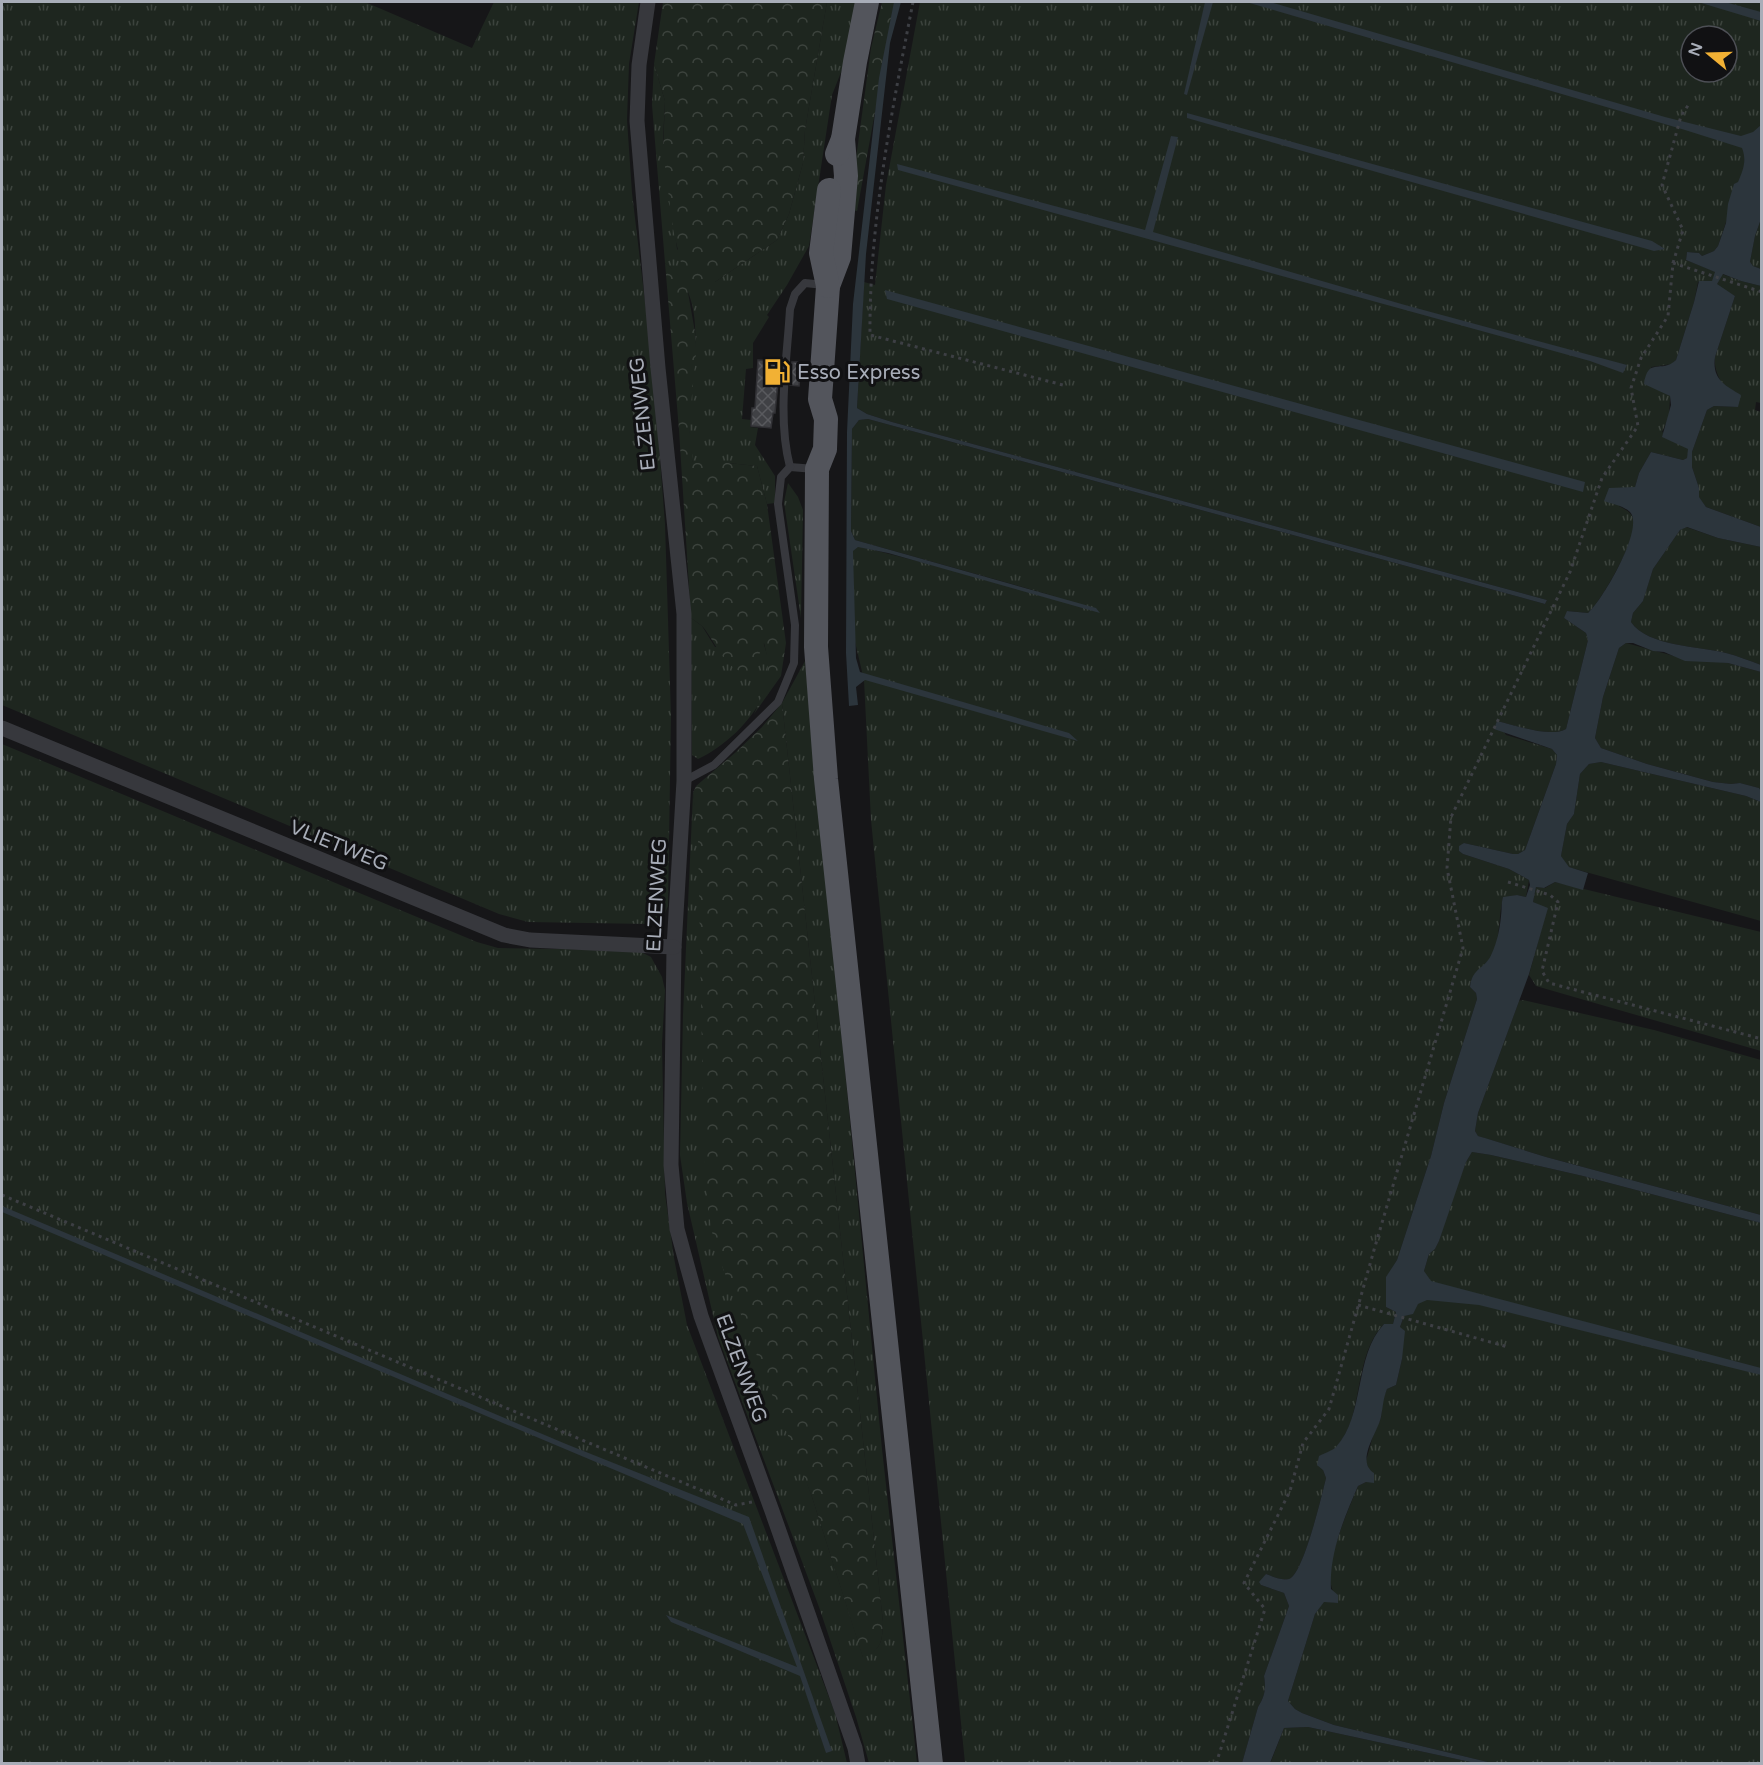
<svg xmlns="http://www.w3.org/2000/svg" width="1763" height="1765" viewBox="0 0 1763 1765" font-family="'Varela Round',sans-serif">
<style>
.grass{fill:url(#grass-tufts);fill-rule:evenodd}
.forest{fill:url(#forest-crowns)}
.water{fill:#2c353c}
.building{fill:url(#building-cross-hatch);stroke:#303034;stroke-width:1.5}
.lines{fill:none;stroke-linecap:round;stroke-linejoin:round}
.path{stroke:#3d3f44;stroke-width:3;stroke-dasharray:3 4.5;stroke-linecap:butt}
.service{stroke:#37383d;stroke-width:8}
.minor{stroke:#37383d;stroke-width:15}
.primary{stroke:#53555c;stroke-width:24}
.labels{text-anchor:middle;stroke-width:6;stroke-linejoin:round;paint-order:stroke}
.poi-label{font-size:20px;fill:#a8adb8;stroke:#111113;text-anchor:start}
.street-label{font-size:20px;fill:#a8adb8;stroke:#111113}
</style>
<defs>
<pattern id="grass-tufts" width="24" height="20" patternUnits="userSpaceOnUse" patternTransform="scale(1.5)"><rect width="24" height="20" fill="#1e261f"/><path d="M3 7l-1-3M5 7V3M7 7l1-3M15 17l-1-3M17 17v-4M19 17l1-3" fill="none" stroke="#3c433d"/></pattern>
<pattern id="forest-crowns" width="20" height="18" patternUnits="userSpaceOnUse" patternTransform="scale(1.5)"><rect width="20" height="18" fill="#1e261f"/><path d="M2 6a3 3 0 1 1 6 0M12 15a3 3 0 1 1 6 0" fill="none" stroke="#3c433d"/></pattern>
<pattern id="building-cross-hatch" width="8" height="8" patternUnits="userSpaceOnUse" patternTransform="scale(1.5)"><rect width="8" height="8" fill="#404145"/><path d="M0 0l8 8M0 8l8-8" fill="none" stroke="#595a5e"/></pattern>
</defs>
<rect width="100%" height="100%" fill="#161618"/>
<!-- grass -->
<g class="grass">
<polygon points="2,2 365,2 472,48 494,2 639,2 629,64 627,120 632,193 653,369 665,524 671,716 668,906 661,922 648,924 528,922 499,914 2,705"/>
<path d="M827,2H858L849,52L832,95L809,246L787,285L767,315L769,317L753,343V368L746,369L742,419L751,420L750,427L758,428L755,445L775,476V503L767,504L757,466L728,463H693C691,451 689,438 689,426C688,374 715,299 665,263L652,105L654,64L665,101L663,139L677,249L715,282L777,240L789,214L803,163L805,130Z"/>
<path d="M920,2H1761V125L1745,156L1744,168L1718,246L1714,251L1702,256L1699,253L1687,252L1686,260L1716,272L1712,282H1698L1694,302L1676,360L1672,364L1651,367L1664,392L1670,396L1669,416L1662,432L1689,449L1687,458L1683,460L1651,452L1639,473L1635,487L1619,506C1626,510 1633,513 1634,522C1637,538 1601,602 1588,613L1568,611L1564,618L1586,633L1588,640L1566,729C1550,738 1515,725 1497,721L1506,735L1552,749L1557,755L1556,764L1525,850L1518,854H1513L1464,843L1459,851L1463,854L1509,869L1529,880L1526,897L1517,895L1503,898C1498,917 1501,937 1492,955C1485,969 1471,971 1470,987L1476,993L1477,999L1444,1103L1431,1156L1397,1260L1386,1278V1307L1396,1312L1393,1324H1384C1360,1348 1361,1390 1351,1421C1345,1438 1332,1454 1323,1470L1326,1478C1322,1495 1303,1575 1289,1579C1282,1581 1272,1576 1266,1574L1261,1585L1284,1593L1289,1606L1264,1676C1266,1689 1265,1696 1258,1707L1242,1763H965L871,820L864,680L852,629L850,544L1058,597L855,540L851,531L852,429L859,420L868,419L1545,604L1547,600L892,422L867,414L857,408L864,282L875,285L886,185ZM1691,36H1727V72H1691Z"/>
<polygon points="1761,219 1761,269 1753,266 1750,262 1755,236"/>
<path d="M1722,274L1741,281L1761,286V403L1756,402L1755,410L1761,412V527L1706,507L1698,497L1699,488L1692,467V452L1707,410L1714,406L1738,407C1728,391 1713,376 1715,357L1735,296L1716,285Z"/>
<polygon points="788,483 798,497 803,510 801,618 784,502"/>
<path d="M1686,527L1718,538L1761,547V665C1750,661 1738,656 1726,653C1700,646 1648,647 1631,622L1633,613L1643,601L1653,569L1680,530Z"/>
<path d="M691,618L702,626L715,647L763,642C766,650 769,661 769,670C769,706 729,745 698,759L692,755Z"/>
<polygon points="1626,643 1674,656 1728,663 1761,672 1761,791 1759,788 1740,783 1731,784 1713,782 1647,764 1601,748 1595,738 1603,697 1619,648"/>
<path d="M805,661L882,1449L917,1763H869L856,1717L819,1607L718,1337L687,1203L680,1155L683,1015L693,793L789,1433L812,1497L863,1657C882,1649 882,1642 883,1622L782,703Z"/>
<polygon points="2,744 477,942 498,948 624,950 639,951 651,957 662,977 665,990 662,1044 665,1194 674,1258 687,1325 835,1713 847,1763 2,1763"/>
<polygon points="1601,762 1746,796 1761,802 1761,921 1568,867 1561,856 1567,824 1574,814 1580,774 1589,764"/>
<polygon points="1555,882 1761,932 1761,1051 1536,986 1529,975 1547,909 1533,902 1536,887 1545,888"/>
<polygon points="1523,1000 1654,1030 1761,1060 1761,1215 1546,1157 1478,1136 1475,1131 1478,1113 1519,1001"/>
<path d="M1472,1152L1491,1155L1583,1176L1761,1223V1763H1492L1334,1725L1302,1713L1295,1709L1288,1701L1315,1614L1324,1601L1338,1603C1333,1592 1329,1583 1330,1571C1332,1547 1349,1508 1358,1486L1366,1482H1373L1366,1461L1373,1436L1381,1418L1383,1399L1387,1389L1396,1385L1402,1359L1400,1327L1404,1316L1426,1276L1424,1271L1429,1254L1435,1249L1439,1241L1448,1210L1466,1162Z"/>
<polygon points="1308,1727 1475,1763 1270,1764 1284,1728"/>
</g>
<!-- forest -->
<g class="forest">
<path d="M663,2H827L805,130L803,163L789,214L777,240L715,282L687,287L695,332L696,353L689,426L693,463H728L757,466L767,504L786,643L781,676L754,714C766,687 772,673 764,643L753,669L747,673C725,670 716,643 703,627C700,624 695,621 691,618L679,430L665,263L674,270L686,284L673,229L663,151L665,101L654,64Z"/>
<polygon points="882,2 895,2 857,211 849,210 871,48"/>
<path d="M782,703L883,1622C882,1642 882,1649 863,1658L812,1497L715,1248L708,1209L704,1161L698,837L693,793L696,786L736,752L762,727Z"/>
</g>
<!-- water -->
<g class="water">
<polygon points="894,2 901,2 890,43 866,254 857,408 867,414 892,422 1547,600 1545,604 868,419 859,420 852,429 851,531 855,540 1096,608 1100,613 888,553 858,547 853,551 856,658 860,672 1069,733 1078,741 865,680 856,687 858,705 849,706 846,653 847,432 853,304 879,78"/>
<polygon points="1205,2 1213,2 1187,95 1184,94"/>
<path d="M1246,2H1270L1665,117L1741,136L1753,132L1761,125V219L1755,236L1750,262L1753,266L1761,269V286L1741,281L1723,274L1717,284L1735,296L1715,357C1712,379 1724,385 1741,395L1738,407L1714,406L1707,410L1692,452V467L1699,488V497L1706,507L1761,527V547L1718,538L1687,527L1680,530L1653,569L1643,601L1633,613L1631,622C1648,647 1700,646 1726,653C1738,656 1750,661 1761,665V672L1728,663L1685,661L1664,652L1653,651L1633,643H1626L1619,648L1603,697L1595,738L1601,748L1647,764L1713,782L1731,784L1740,783L1759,788L1761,791V802L1746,796L1601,762L1589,764L1580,774L1574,814L1567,824L1561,856L1569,867L1588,873L1583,890L1555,882L1544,888L1536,887L1533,902L1548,908L1529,974L1478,1113L1475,1131L1478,1136L1485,1138L1546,1157L1761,1215V1223L1583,1176L1491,1155L1472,1152L1466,1162L1439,1241L1435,1249L1429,1254L1424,1271L1431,1281L1761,1368V1375L1479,1305L1427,1300L1418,1304L1413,1314L1404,1316L1400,1327L1405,1331L1402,1359L1396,1385L1387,1389C1383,1399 1383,1407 1381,1417C1378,1432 1355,1461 1374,1473V1483L1366,1482L1358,1486C1344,1518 1329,1554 1331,1589L1338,1595V1603L1324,1602L1315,1614L1288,1701L1295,1709L1302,1713L1334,1725L1492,1763H1475L1308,1727L1284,1728L1270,1763H1242L1258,1707C1265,1696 1266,1689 1264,1676L1289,1606L1284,1593L1261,1585L1259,1582L1266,1574C1272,1576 1282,1581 1289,1579C1303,1575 1322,1495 1326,1478L1323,1470L1317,1465L1319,1456C1324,1453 1332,1451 1336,1447C1365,1416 1354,1355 1384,1324H1393L1396,1312L1386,1307V1277L1397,1260L1431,1156L1444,1103L1477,999L1476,993L1470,987C1472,967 1486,969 1492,953C1497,942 1500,928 1501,916C1502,910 1501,904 1503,897L1517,895L1526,897L1530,885L1529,880L1509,869L1463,854L1459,851V846L1464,843L1513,854H1518L1525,850L1556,764L1557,755L1552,749L1494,729L1497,721C1515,725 1550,738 1566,729L1588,640L1586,633L1564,618L1567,611L1588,613C1602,601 1645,528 1630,512C1624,506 1612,504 1604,501L1609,488L1635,487L1639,473L1651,452L1683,460L1687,458L1688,449L1662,437L1671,405L1670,396L1644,384C1648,356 1661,374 1676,360L1694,302L1699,281H1712L1715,272L1686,260L1687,252L1699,253L1702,256L1714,251L1718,246L1726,223L1728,204L1734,184L1738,182C1743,170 1747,161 1742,148L1685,130Z"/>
<polygon points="1698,2 1725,2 1761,12 1761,21"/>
<polygon points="1187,113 1652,241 1665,249 1654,251 1187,118"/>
<polygon points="1171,136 1178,137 1153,232 1405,305 1627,365 1623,373 1590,361 898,170 897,164 1145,230"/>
<polygon points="885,290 1585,482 1583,492 887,299"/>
<polygon points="2,1206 566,1444 749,1517 832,1751 826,1753 800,1676 671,1622 666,1615 797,1667 743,1524 2,1212"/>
</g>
<!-- building -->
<g class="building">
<polygon points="758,360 780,361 775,413 773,413 771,428 751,426 752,408 755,408"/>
<polygon points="792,362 801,362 799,386 790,385"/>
</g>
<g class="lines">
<!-- path -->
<g class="path">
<path d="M913,2C892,110 869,224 870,335L1063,385"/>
<polyline points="1673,263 1683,230 1662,185 1681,116 1689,104"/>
<polyline points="1508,882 1550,895 1558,902 1542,971 1549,983 1762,1039"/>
<polyline points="2,1195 736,1505 752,1502"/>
<polyline points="1358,1305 1508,1347"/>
<polyline points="1216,1764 1265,1609 1244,1583 1290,1491 1303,1443 1329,1409 1374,1250 1463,948 1447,868 1451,817 1570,572 1602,478 1638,426 1631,388 1641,358 1668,316 1673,263 1762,292"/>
</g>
<!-- service -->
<g class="service">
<path d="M815,469L790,467C777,417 787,361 790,309L795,294L805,283L824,285"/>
<polyline points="684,781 714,765 778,702 794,663 795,625 778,504 781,477 790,467"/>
</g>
<!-- minor -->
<g class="minor">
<polyline points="648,2 639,65 637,121 658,368 684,614 684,781 674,947 671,1165 677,1229 701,1316 772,1511 855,1748 858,1764"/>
<polyline points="2,728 504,935 530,940 674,947"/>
</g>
<!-- primary -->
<g class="primary">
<polyline points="843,139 846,176 839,257 828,286 820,399 826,419 825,449 817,469 816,647 826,779 931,1764"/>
<polyline points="837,154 843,139 855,62 867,2"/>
<polyline points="828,286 821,253 829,190"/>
</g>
</g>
<!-- icons -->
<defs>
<symbol id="fuel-bare" viewBox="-9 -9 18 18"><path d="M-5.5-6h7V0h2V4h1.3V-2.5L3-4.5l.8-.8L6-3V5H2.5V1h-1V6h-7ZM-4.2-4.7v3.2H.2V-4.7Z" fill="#f2b134" stroke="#111113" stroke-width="2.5" paint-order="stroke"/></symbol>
</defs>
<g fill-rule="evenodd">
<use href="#fuel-bare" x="758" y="353" width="38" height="38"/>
</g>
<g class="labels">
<!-- poi labels -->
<g class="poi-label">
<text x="797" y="379">Esso Express</text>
</g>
<!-- street labels -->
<g class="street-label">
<text transform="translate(642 414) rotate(-96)" y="7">ELZENWEG</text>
<text transform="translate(339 845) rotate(22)" y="7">VLIETWEG</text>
<text transform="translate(656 895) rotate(-87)" y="7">ELZENWEG</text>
<text transform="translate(742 1368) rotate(70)" y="7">ELZENWEG</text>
</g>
</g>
<!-- border -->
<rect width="1763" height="1765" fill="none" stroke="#a8adb8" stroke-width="6"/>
<!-- north arrow -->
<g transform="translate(1709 54) rotate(289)"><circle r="28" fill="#111113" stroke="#4d4f55" stroke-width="1.5"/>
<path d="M0-4.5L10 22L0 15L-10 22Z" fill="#f2b134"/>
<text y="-9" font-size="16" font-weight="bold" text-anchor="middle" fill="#a8adb8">N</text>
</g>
</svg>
